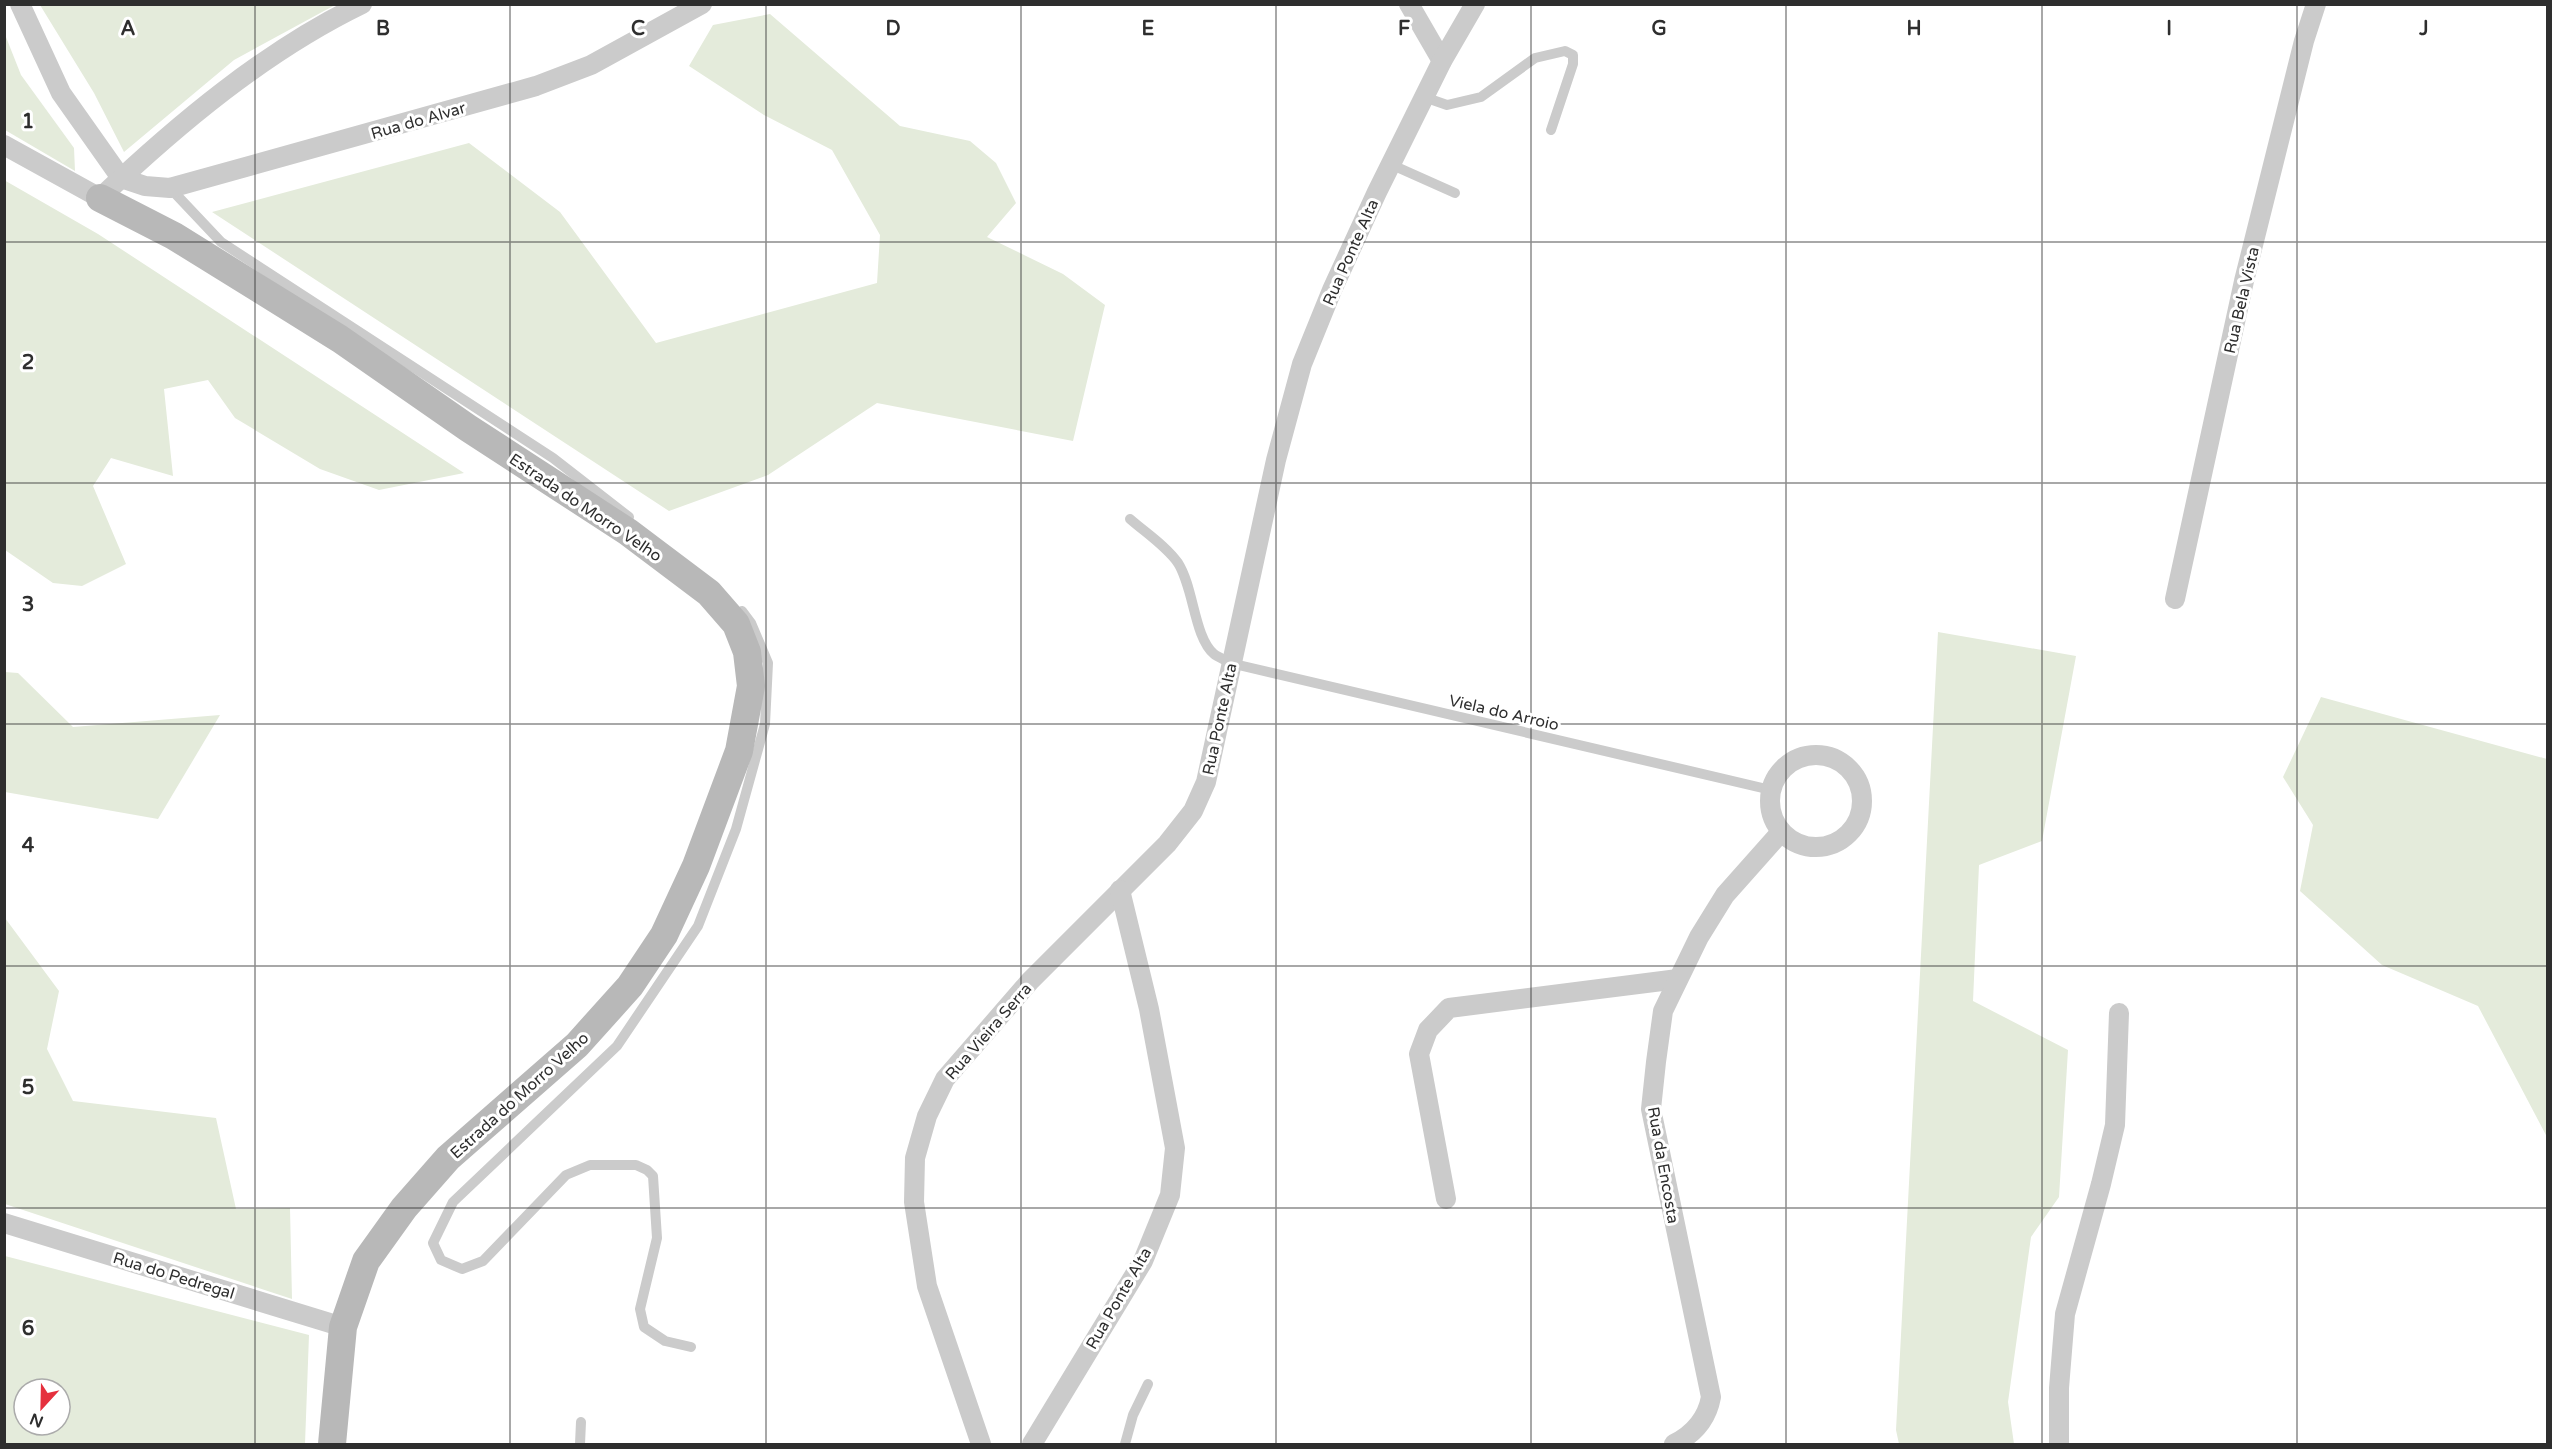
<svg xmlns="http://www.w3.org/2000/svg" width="2552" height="1449" viewBox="0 0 2552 1449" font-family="'Varela Round',sans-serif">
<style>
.green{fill:#e4ebdb;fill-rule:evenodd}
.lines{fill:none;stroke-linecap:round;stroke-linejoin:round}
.lane{stroke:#cbcbcb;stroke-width:10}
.street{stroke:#cbcbcb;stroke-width:20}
.secondary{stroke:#b8b8b8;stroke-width:28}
.grid{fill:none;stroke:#2e2e2e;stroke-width:1.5;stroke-opacity:0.55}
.labels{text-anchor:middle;stroke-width:6;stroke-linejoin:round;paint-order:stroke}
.street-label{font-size:16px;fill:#2e2e2e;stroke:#fff}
.grid-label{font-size:20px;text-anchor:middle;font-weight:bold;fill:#2e2e2e;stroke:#fff;stroke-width:6;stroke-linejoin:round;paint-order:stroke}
</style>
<rect width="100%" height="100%" fill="#fff"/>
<!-- green -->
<g class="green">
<polygon points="40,5 40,4 335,5 234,60 124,152 94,93"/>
<polygon points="770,14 900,126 970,141 996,163 1016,203 987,237 1063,274 1105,305 1073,441 877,403 768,475 669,511 212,212 469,143 560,212 656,343 877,283 880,235 832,150 764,115 689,66 713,25"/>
<polygon points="4,32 21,75 74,148 75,171 5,130"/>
<polygon points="4,180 98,234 464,473 379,490 320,469 235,418 208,380 164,389 173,476 111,458 93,486 126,564 82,586 53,583 5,550"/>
<polygon points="1938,632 2076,656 2042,841 1979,865 1973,1001 2068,1050 2059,1197 2031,1237 2008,1402 2014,1444 1899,1444 1896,1430"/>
<polygon points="5,672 18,673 73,727 220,715 158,819 5,792"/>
<polygon points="2321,697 2547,759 2547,1137 2478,1006 2382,965 2300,891 2313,825 2283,777"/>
<polygon points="5,918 59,991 47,1049 73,1101 216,1118 236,1209 290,1208 292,1299 5,1204"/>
<path d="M5,1256L309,1335L305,1444H5ZM24,1389H60V1425H24Z"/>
</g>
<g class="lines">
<!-- lane -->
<g class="lane">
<polyline points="1424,97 1447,105 1481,97 1535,58 1565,51 1573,55 1573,64 1551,130"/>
<polyline points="1390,164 1455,193"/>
<polyline points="170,188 221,242 553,458 629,517"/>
<path d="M1130,519C1146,533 1166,546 1178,563C1194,588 1194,637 1214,654C1218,657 1225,660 1230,663L1771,790"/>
<polyline points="691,1347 665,1341 644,1327 640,1309 657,1238 653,1176 647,1170 636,1165 590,1165 566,1175 483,1261 462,1269 441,1260 433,1243 453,1202 617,1046 698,926 736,829 765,724 768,663 751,623 742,611"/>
<polyline points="580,1444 581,1422"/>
<polyline points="1125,1444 1133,1415 1148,1384"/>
</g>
<!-- street -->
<g class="street">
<polyline points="20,4 61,93 121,178 145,186 170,188 536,86 591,65 702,4"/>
<polyline points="1409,4 1442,61"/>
<path d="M4,145L100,198C178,124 265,51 362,4"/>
<polyline points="2175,599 2244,281 2304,41 2316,4"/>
<circle cx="1816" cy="801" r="46"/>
<polyline points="1446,1199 1419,1054 1428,1030 1449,1008 1678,979"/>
<polyline points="4,1223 343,1327"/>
<polyline points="981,1444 927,1286 914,1202 915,1158 927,1116 945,1079 1030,981 1167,844 1193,811 1206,782 1276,460 1302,364 1332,290 1377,192 1442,61 1475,4"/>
<polyline points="1032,1444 1143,1261 1170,1195 1175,1148 1149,1009 1120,890"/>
<path d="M1674,1444C1694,1434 1707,1419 1711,1397L1651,1109L1656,1062L1663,1011L1699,937L1725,895L1781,832"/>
<polyline points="2059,1444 2059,1388 2065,1314 2101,1184 2115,1125 2119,1013"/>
</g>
<!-- secondary -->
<polyline class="secondary" points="100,198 174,236 340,339 468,428 628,532 709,593 736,624 747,652 751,686 739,751 696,866 664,935 630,986 577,1045 448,1158 404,1208 366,1261 343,1327 332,1444"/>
</g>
<!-- grid -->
<path class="grid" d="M255,4V1444M510,4V1444M766,4V1444M1021,4V1444M1276,4V1444M1531,4V1444M1786,4V1444M2042,4V1444M2297,4V1444M4,242H2548M4,483H2548M4,724H2548M4,966H2548M4,1208H2548"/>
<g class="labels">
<!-- street labels -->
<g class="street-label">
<text transform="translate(418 120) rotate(-16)" y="6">Rua do Alvar</text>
<text transform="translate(1350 252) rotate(-66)" y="6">Rua Ponte Alta</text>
<text transform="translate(2241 300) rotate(-77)" y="6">Rua Bela Vista</text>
<text transform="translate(586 507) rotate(34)" y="6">Estrada do Morro Velho</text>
<text transform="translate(1504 712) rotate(13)" y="6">Viela do Arroio</text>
<text transform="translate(1219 719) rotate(-78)" y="6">Rua Ponte Alta</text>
<text transform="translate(988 1031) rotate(-49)" y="6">Rua Vieira Serra</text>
<text transform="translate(519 1095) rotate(-42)" y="6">Estrada do Morro Velho</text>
<text transform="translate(1664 1165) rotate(80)" y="6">Rua da Encosta</text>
<text transform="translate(174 1275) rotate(17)" y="6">Rua do Pedregal</text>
<text transform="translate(1118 1298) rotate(-60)" y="6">Rua Ponte Alta</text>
</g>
</g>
<g class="grid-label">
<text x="128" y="35">A</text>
<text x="383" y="35">B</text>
<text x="638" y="35">C</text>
<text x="893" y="35">D</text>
<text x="1148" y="35">E</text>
<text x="1404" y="35">F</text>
<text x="1659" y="35">G</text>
<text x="1914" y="35">H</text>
<text x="2169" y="35">I</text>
<text x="2424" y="35">J</text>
<text x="28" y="128">1</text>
<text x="28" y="369">2</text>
<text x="28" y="611">3</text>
<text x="28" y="852">4</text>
<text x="28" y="1094">5</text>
<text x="28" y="1335">6</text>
</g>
<!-- border -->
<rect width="2552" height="1449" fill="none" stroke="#2e2e2e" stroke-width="12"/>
<!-- north arrow -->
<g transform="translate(42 1407) rotate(202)"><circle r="28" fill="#ffffff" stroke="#ababab" stroke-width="1.5"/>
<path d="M0-4.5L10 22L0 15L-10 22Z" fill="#e5303d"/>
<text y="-9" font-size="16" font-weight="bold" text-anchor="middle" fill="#2e2e2e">N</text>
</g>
</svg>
